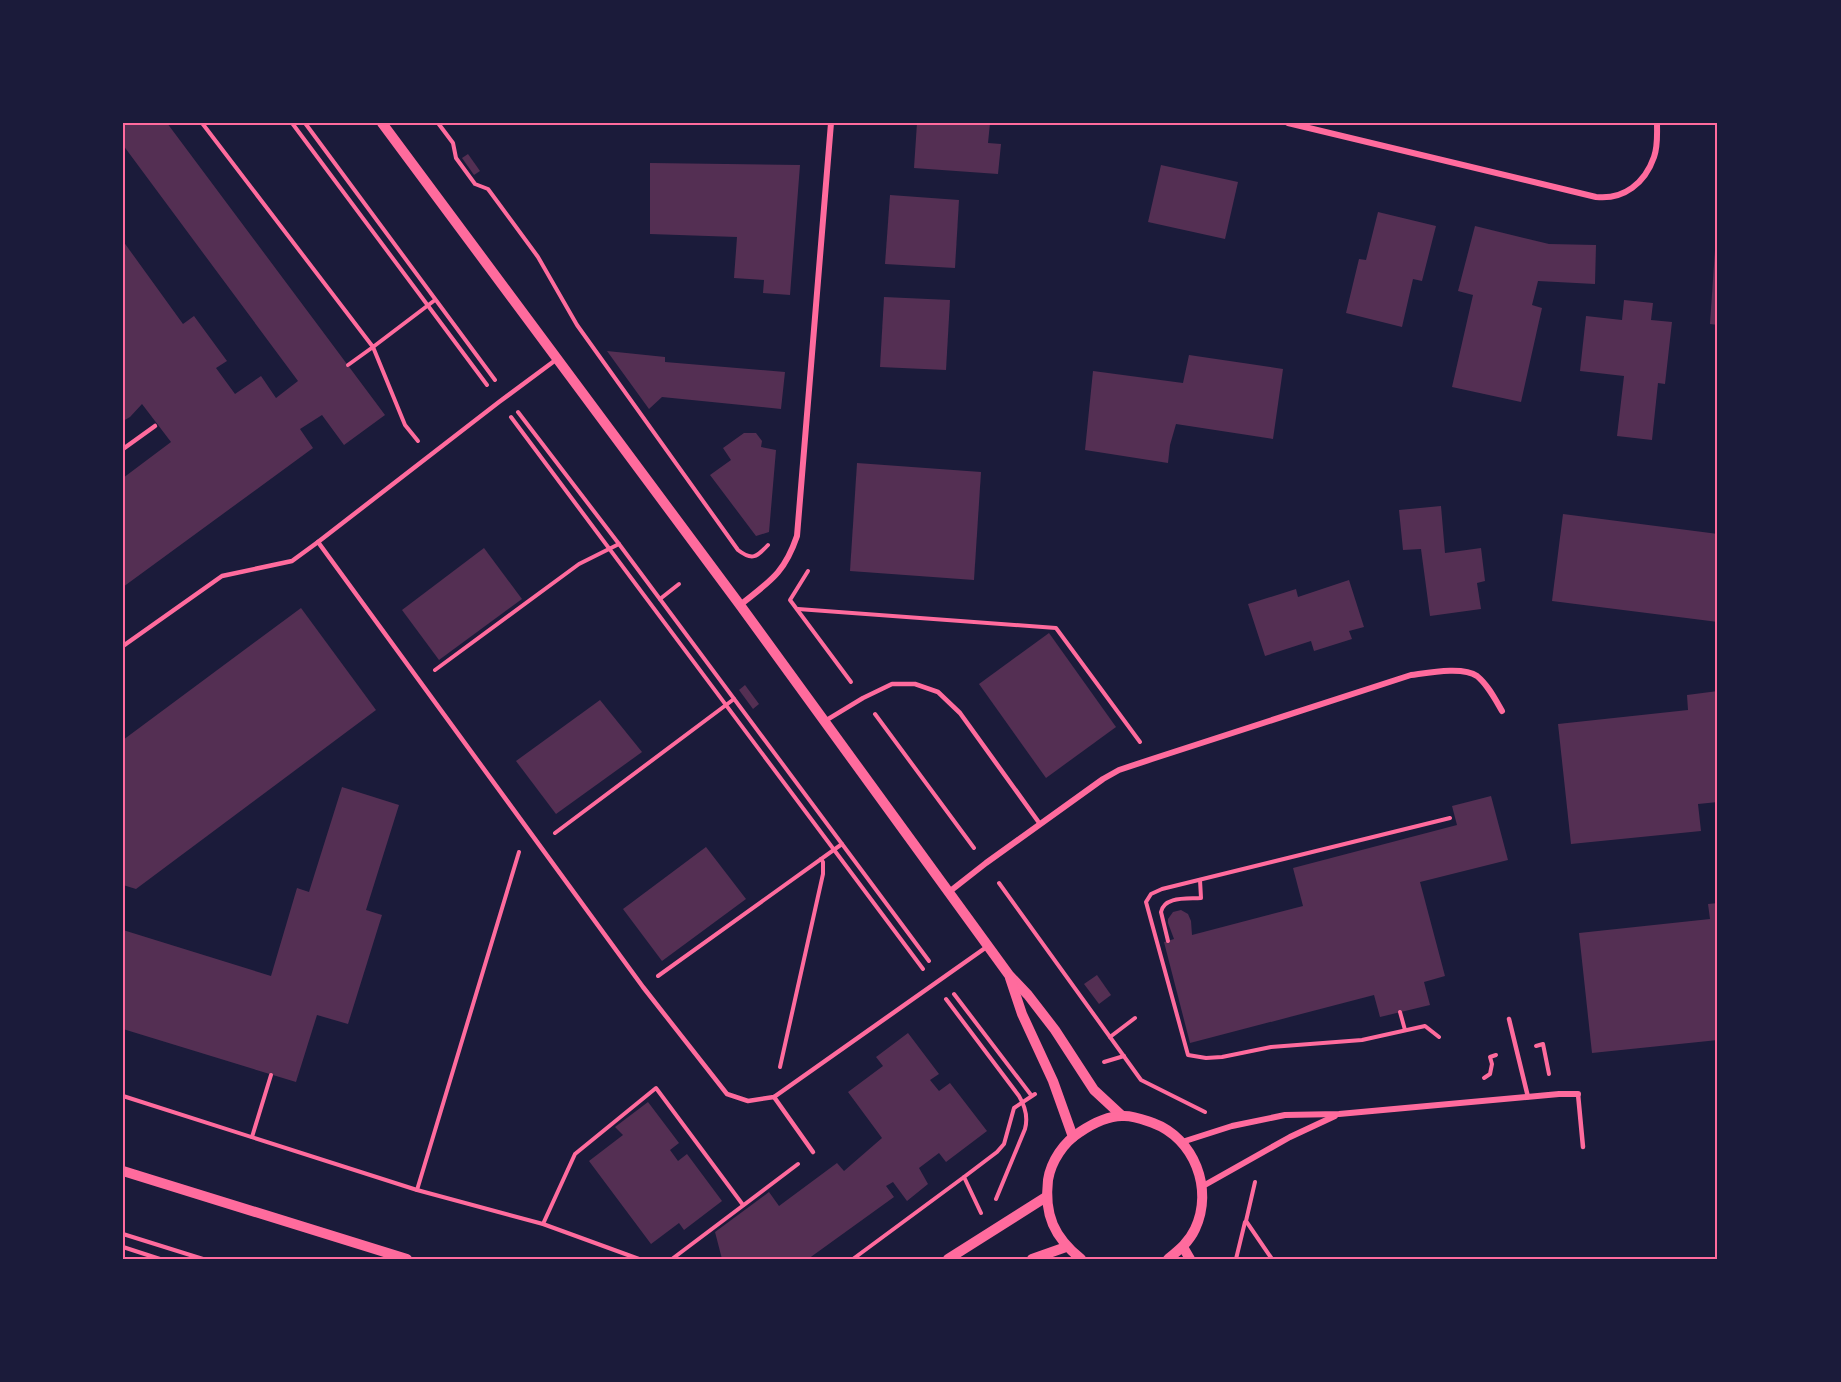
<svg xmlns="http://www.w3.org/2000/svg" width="1841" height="1382" viewBox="0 0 1841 1382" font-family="Lato,sans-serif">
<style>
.building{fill:#542f53}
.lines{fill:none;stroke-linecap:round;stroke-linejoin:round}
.path{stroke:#ff6b9d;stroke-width:4}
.service{stroke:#ff6b9d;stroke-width:4.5}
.minor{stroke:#ff6b9d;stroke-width:6}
.tertiary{stroke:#ff6b9d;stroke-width:10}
.neatline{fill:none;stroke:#ff6b9d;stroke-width:2}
</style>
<rect width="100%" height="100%" fill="#1b1b3a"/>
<!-- building -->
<g class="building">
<polygon points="123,123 167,123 385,415 344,445 322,415 300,429 313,448 123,587 123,478 171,442 142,404 130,417 123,421 123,241 183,324 194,316 227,361 216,368 235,394 261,376 276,398 298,381 123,145"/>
<polygon points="917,123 990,123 988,143 1001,144 998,174 914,168"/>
<polygon points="468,154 480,171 474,175 462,158"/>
<polygon points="650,163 800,165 790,295 763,293 764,280 734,278 737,237 650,234"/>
<polygon points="1161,165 1238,182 1225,239 1148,222"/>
<polygon points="890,195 959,200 955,268 885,264"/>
<polygon points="1378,212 1436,226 1422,281 1413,279 1402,327 1346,313 1359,259 1366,260"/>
<polygon points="1475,226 1549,244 1596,245 1595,284 1538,281 1532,305 1542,308 1521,402 1452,387 1473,295 1458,291"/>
<polygon points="1715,250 1718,250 1718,325 1710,324"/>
<polygon points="884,297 950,300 946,370 880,367"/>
<polygon points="1624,300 1653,303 1651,320 1672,322 1665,384 1658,383 1652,440 1617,436 1624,376 1580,371 1586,316 1622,320"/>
<polygon points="607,351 665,357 665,362 785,372 781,409 662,397 649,409"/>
<polygon points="1189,355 1283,369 1273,439 1176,424 1170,445 1168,463 1085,450 1093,371 1183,383"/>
<polygon points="744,433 756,433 762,441 761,447 776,450 769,532 756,536 710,475 731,460 723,448"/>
<polygon points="857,463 981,472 974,580 850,571"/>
<polygon points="1441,506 1445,553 1481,548 1485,581 1477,583 1481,609 1430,616 1421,549 1403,550 1399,510"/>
<polygon points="1563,514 1718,534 1718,622 1552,601"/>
<polygon points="484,548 522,599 439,660 402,610"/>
<polygon points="1349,580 1364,627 1349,631 1352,639 1314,651 1311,641 1265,656 1248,604 1296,589 1298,597"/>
<polygon points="301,608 376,710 136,889 123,885 123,740"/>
<polygon points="1049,633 1116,727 1046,778 979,684"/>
<polygon points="745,685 759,704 753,709 739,690"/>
<polygon points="1718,691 1718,802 1698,804 1701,831 1571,844 1558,724 1688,710 1687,695"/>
<polygon points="600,700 642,752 556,814 516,761"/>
<polygon points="342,787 399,805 366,910 382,915 348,1024 317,1015 296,1082 123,1029 123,930 271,976 297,888 309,892"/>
<polygon points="1491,796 1508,860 1420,882 1445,976 1424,982 1430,1005 1380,1017 1374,995 1190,1043 1164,942 1174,939 1168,923 1168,919 1173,912 1181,910 1188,914 1191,921 1192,935 1303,906 1293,868 1457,825 1452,806"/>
<polygon points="706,847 746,899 662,961 623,909"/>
<polygon points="1718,903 1718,1040 1592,1053 1579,933 1710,919 1708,904"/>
<polygon points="1097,975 1111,995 1099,1004 1084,984"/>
<polygon points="908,1033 939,1074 930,1080 939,1091 950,1083 987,1131 946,1162 939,1153 919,1168 928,1184 907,1201 893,1182 886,1186 894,1197 808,1259 722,1259 715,1232 769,1192 779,1206 837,1163 844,1171 882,1138 848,1092 883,1066 876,1057"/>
<polygon points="648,1102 679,1143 670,1150 678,1161 687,1154 722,1201 684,1230 679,1223 651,1244 589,1161 623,1135 615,1127"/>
</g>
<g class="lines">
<!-- path -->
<g class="path">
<polyline points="202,123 373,347 435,300"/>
<polyline points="292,123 487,385"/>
<polyline points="305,123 495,380"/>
<path d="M438,123L453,143L456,158L475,184L488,189L538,257L577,325L738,550C752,561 757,557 768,545"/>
<polyline points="348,365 373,347 405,425 418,441"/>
<polyline points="518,412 619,544 929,961"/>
<polyline points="511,417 923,969"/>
<polyline points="808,571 790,600 851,682"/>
<polyline points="660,599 679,584"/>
<polyline points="798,609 1056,628 1140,742"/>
<polyline points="435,670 579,564 619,544"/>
<polyline points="875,714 974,848"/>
<polyline points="555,833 734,699"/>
<polyline points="999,883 1141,1080 1205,1112"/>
<path d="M1168,941L1161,912C1164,896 1187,899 1201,898L1200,880"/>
<polyline points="658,976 842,844"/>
<polyline points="954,994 1031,1095"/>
<path d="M946,999L1019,1096C1025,1106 1028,1118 1025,1129L996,1199"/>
<polyline points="1400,1012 1405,1030"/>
<polyline points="1110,1037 1135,1018"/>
<polyline points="1439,1037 1425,1026 1362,1040 1271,1047 1222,1057 1206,1058 1188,1055 1146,902 1151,894 1162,889 1450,818"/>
<polyline points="1536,1046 1543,1044 1549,1074"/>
<polyline points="1104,1062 1124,1056"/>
<polyline points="780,1067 823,874 823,862 821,859"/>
<polyline points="1484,1078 1490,1074 1492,1064 1490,1057 1496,1055"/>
<polyline points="123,1096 417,1190 543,1224 639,1259"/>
<polyline points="252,1137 271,1075"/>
<polyline points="1255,1182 1246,1221 1272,1259"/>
<polyline points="417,1190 519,852"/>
<polyline points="981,1213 964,1177 997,1152 1004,1144 1014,1108 1035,1094"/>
<polyline points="543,1224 575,1154 656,1088 743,1205"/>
<polyline points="123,1234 203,1259"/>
<polyline points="123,1247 160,1259"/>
<polyline points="672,1259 798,1164"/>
<polyline points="853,1259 964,1177"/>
<polyline points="1236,1259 1245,1222"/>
</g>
<!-- service -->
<g class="service">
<polyline points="557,359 499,402 318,542 643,987 727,1094 748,1101 774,1097 988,946"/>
<polyline points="123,449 155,426"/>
<polyline points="123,646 222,576 292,561 318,542"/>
<polyline points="825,721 863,698 892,684 915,684 938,692 960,713 1040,824"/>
<polyline points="1509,1019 1528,1097"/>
<polyline points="1578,1094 1583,1147"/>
<polyline points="774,1097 813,1152"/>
</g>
<!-- minor -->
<g class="minor">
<path d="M1288,123L1596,197C1624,200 1645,183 1654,157C1658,146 1657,134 1657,123"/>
<path d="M740,605C770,581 784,574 797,536L831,123"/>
<path d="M949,892L986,863L1103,779L1119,770L1152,759L1411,675C1427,673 1463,666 1477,676C1488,685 1495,699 1502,711"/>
<polyline points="1182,1142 1232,1126 1285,1115 1339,1114 1559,1094 1578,1094"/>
<polyline points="1203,1186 1290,1137 1335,1116"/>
</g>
<!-- tertiary -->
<g class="tertiary">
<polyline points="382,123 740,605 1009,975 1028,995 1055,1030 1094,1090 1121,1115"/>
<polyline points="1010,978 1022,1014 1053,1081 1073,1137"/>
<polyline points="123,1171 407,1259"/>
<polyline points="1183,1247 1190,1259"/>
<polyline points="948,1259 1046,1197"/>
<polyline points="1032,1259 1066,1247"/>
<path d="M1081,1259C1054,1237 1044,1215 1048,1180C1051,1161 1064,1142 1080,1132C1092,1124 1108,1116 1122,1116C1133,1115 1144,1120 1153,1123C1194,1138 1214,1189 1195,1229C1189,1242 1179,1250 1168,1259"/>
</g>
</g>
<!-- border -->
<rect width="1841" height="1382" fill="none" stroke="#1b1b3a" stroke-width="249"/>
<rect x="124" y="124" width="1592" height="1134" class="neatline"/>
</svg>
